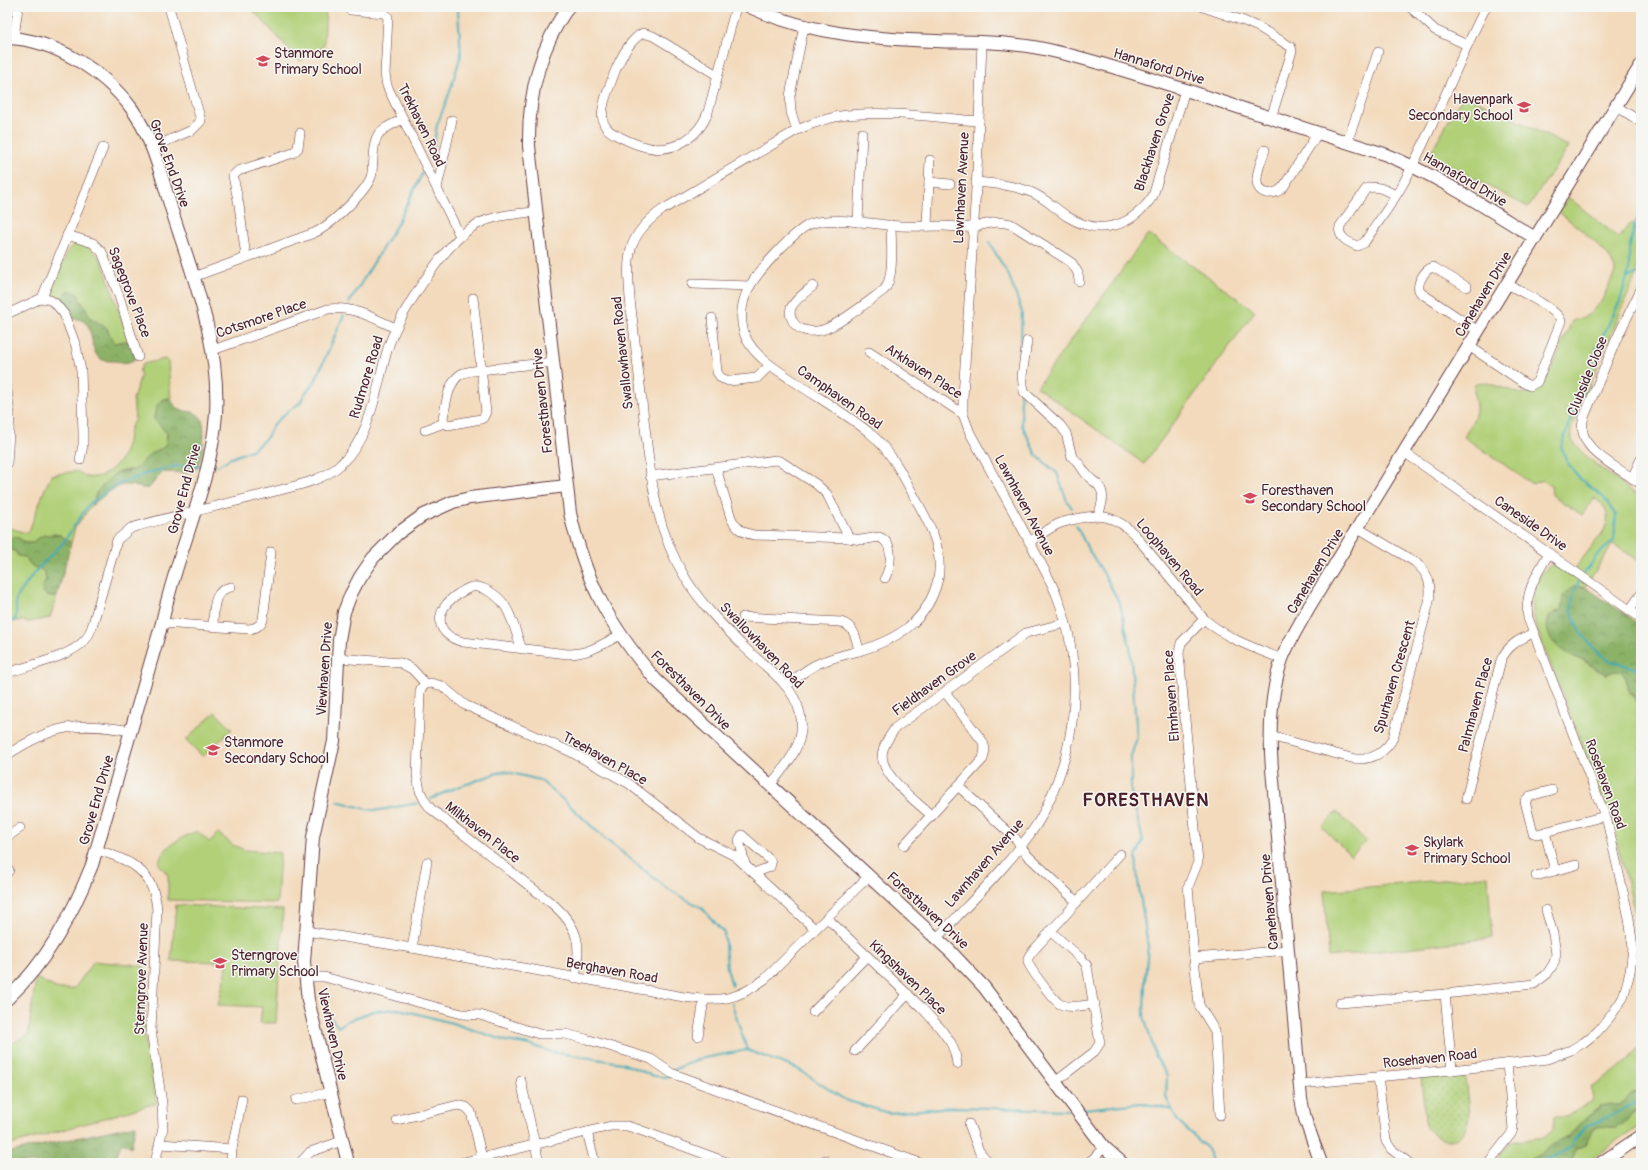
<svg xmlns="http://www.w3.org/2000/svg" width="1648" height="1170" viewBox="0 0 1648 1170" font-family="Pangolin,sans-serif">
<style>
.grass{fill:#b1d078;stroke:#7e7852}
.forest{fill:url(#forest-crowns);stroke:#6b684a}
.park{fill:url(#park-dots);stroke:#7e7852}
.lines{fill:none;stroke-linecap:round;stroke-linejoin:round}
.stream{stroke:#3baaba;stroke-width:2}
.street-casing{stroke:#633b41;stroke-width:10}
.secondary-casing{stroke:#633b41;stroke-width:14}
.street{stroke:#fff;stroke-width:9}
.secondary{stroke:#fff;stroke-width:12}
.labels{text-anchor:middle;stroke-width:3;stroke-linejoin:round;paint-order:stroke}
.poi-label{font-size:14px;fill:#4a1f2b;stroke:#f6f6f2;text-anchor:start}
.street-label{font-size:14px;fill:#4a1f2b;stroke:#f6f6f2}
.district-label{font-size:18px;font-weight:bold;letter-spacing:1px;fill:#4a1f2b;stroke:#f6f6f2}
</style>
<defs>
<pattern id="forest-crowns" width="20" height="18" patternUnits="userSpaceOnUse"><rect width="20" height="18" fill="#8cb268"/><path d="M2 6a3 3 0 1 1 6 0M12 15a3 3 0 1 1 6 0" fill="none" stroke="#749056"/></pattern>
<pattern id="park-dots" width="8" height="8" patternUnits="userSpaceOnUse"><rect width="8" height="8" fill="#b1d078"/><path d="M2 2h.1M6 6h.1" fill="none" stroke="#9ab268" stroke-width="1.8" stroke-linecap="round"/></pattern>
</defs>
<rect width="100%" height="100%" fill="#f6f6f2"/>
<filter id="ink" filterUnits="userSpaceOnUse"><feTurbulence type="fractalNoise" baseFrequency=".025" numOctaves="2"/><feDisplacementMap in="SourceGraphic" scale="8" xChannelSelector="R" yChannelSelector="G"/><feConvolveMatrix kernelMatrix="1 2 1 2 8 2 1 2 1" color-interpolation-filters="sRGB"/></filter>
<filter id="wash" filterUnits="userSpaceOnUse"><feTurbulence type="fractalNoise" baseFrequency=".012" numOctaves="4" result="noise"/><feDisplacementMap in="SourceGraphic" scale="16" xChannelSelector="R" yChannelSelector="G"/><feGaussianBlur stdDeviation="0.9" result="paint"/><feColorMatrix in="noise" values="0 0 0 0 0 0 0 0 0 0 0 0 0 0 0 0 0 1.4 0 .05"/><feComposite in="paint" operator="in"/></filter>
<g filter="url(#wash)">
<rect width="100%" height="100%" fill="#f3dabc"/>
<!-- grass -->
<g class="grass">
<polygon points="250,7 326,7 324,46 300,61"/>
<polygon points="1464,94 1569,147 1528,207 1429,155"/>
<path d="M1568,197L1619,238L1631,223L1641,228V256L1634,280L1574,422C1572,427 1570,433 1571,437C1574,452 1627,487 1641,498V562L1613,544L1585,587L1573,586L1561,610L1553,613L1577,658C1588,661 1595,671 1607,674L1614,671H1620L1624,675L1629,691L1636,699L1641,711V932L1638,933L1634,910L1611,820L1536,627C1530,607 1531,575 1552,565L1557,566L1570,575L1603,532C1611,518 1608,506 1594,498L1582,515L1552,495L1551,486L1542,480L1532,484L1464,437C1469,428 1474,420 1476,411C1477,401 1471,392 1476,383L1484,382L1522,394L1533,392L1544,384L1572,321L1588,315L1601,302L1615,272C1617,256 1572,223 1559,212Z"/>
<polygon points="1148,234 1255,311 1144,464 1037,387"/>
<path d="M76,243C89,245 97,253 103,264L130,343L126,341L115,343L111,341L107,328L89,317C87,308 80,303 78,294L63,297L62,302C58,300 54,298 52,294C49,284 66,256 71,247Z"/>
<path d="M165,359L168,361L171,400L169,398L155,410L154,418L167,433L166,444L161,449L150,454L136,469L118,472L112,476L97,492L92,505L75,528L71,543L60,535H44L31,543L23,541L15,536L7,541V527L26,533L29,531L46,486L52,475L76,471C80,472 83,476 87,477C91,478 98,477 102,475C114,470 124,458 127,445C130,433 128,430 135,419L133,399L141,375L139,371L143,364Z"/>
<path d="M7,545L8,548L25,557L33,567L41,569L44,572L46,580L41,588C45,595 48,599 57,596L50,618L29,622L20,621L7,622Z"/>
<polygon points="215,712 232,729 203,757 186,740"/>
<polygon points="1337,812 1366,841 1351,856 1322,827"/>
<path d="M197,831L209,842L218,833L233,845L245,850L280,853L277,903L168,900V875L159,864C161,846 183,837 197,831Z"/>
<path d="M1488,876L1492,938L1329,957L1324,891C1378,887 1433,880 1488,876Z"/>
<polygon points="176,905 283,910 276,1023 260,1023 262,1007 218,1005 228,962 171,961"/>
<path d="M94,961C111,964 128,962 145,967V1042L157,1103L7,1146V1046L28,1035L36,978L58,989H74Z"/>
<path d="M1641,1046V1089L1633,1092L1619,1106C1595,1101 1584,1124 1568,1136C1563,1140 1557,1142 1552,1145C1544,1150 1538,1157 1529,1161C1518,1166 1504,1163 1492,1163L1510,1142L1545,1137L1553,1130L1554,1116H1566L1594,1100L1590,1088C1610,1077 1626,1063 1641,1046Z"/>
<path d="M1641,1109V1125L1585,1163H1567L1572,1159L1577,1149L1586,1144C1595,1113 1608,1135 1624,1123C1630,1117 1632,1111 1641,1109Z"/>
</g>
<!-- forest -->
<g class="forest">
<path d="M70,291L75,292L78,294L80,301L87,310L89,317L107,328L112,341L115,343L126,341L130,343L136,358C128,364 124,363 115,361C111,361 106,361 103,360C87,354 97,326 81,320C79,319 75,319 72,319L62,302C63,296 64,293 70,291Z"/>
<path d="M169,398C173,401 173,405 177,408C184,414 194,408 201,418C207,427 203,465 193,471C188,474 169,472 162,472L149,488C141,489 135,485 127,485C116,484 100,499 92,505L97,492L112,476L118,472L136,469L150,454L161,449L166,444L167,433L154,419C155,409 158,399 169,398Z"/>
<path d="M54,534L60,535L71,543L57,596C48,599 45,595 41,588L46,580C44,568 43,571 34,567C30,565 27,560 25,557L18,556L15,551L8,548L7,541L15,536L23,541L31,543L44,535Z"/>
<path d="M1573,586L1585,587L1641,625V711L1636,699L1629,691L1624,675L1620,671H1614L1607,674C1598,672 1593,666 1586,661C1583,659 1580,659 1577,658C1558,650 1542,638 1549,616L1561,610L1563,596Z"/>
<path d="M1641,1089V1109C1632,1111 1630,1117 1624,1123C1608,1135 1595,1113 1586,1144L1577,1149L1572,1159L1567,1163H1523L1541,1154L1551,1145L1568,1137L1588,1116L1600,1109V1106L1610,1104L1619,1106L1633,1092Z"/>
<polygon points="136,1125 131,1147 122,1142 116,1157 92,1159 81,1163 7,1163 7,1153"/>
</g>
<!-- park -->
<path class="park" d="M1464,1073C1465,1082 1471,1115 1468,1122C1461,1146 1441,1144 1426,1128L1421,1077Z"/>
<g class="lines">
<!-- stream -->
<g class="stream">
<polyline points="430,160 432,156 437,125 449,94 461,55 458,11 460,7"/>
<polyline points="989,242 1009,276 1022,312 1020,363"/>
<polyline points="1627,277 1641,273"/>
<polyline points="349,303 396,226 423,172"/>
<polyline points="1020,393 1022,425 1036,455 1057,473 1067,501 1072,508"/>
<polyline points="214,466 218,466 229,459 254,449 267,437 273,425 287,412 300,403 304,395 315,381 344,315"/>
<polyline points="1076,525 1087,547 1104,574 1120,604 1130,647 1137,738 1131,756 1131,792 1143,841 1136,857 1138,881 1148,946 1145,981 1144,1016 1156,1057 1167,1076 1166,1097 1177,1120 1206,1147 1213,1163"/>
<polyline points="1584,574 1598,554 1614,541 1616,515 1603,497 1580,479 1567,462 1561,447 1570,420 1588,379 1596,350 1620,301 1629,270 1629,250 1635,224 1641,211"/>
<path d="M1580,580C1575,588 1570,602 1572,612C1575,630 1597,656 1614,662C1623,665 1632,667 1641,670"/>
<polyline points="7,625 16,619 16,599 34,573 63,543 89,504 114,486 148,473 176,466 200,466"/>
<polyline points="431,799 450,790 503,771 540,780 569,805 604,838 668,889 702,908 724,933 727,968 732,986"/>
<polyline points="337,801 370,810 380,810 418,803"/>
<polyline points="732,1004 747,1050 798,1069 845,1100 889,1113 952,1107 1068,1110"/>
<polyline points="324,1018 332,1019 338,1027 347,1021 373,1011 399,1009 452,1023 506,1041 530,1045 552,1052 622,1063 653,1076 667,1077 669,1075"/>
<polyline points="673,1070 699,1059 747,1050"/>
<polyline points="1083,1109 1142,1103 1172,1110"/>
<polyline points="1534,1163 1553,1157 1570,1148 1574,1140 1586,1126 1605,1119 1641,1099"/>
</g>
</g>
</g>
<g filter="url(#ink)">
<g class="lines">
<defs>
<g id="street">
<polyline points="1203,7 1244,21 1260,28 1291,47 1292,51 1271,118"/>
<polyline points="1410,7 1435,30 1467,45"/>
<polyline points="350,10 384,13 388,17 385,74 387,86 460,236"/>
<polyline points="14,38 18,7"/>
<path d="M717,75L653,36L643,33C629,40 620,59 614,74C609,89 600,106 603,121C605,130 613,133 620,137C628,141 637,145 646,147C673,154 699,137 708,112L736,7"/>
<polyline points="1616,106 1641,122"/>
<polyline points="797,130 791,112 790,96 804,26"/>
<polyline points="1347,143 1378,52"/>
<polyline points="151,148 192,130 201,121 169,7"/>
<path d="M1265,150C1262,159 1257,170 1257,179C1256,195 1274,198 1284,186L1318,133"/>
<polyline points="929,182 950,184"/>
<path d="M976,182C995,184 1015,185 1033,193C1046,199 1056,209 1068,217C1101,237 1132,226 1153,196L1185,90"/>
<polyline points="437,188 452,120"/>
<path d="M1396,195C1387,191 1376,184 1366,189L1340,226C1337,237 1348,242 1357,246L1364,243C1377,223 1393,203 1404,182C1435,126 1456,64 1486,7"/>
<polyline points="858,222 862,133"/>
<polyline points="927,226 930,160"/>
<polyline points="67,235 93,243 102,252 119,296 138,357"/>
<polyline points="246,257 239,205 233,176 238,171 244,169 293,153 298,148 300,133"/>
<path d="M193,277L314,233C330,226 365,193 371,177C373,172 372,165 373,159C374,131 379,131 403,119"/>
<polyline points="692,284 750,286"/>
<path d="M813,286C806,292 795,299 791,308C790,311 790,315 791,317C795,331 810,333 822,330C838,326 870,300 884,290C895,278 891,241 891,225"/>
<path d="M1467,287L1433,267C1425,269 1414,286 1421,293L1478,331"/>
<polyline points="42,298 103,148"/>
<path d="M473,298L486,412L483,418L481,419L448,425L444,423L443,418C446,404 448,382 461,374C467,371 474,371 480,370L553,362"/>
<polyline points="7,314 42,298 50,300 55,303 64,314 76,346 81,371 83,433 83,445 80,460"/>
<polyline points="712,318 717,372 721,378 729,381 757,378 770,365"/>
<path d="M1027,341L1022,376L1024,392L1060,425L1066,433L1072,457C1082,464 1080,468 1088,476C1091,480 1096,482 1099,486C1106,496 1101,506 1098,516"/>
<path d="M1469,346L1524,383L1530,386L1537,382L1561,321C1559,310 1518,290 1507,284"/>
<path d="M213,350L328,309C353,306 374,318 395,328"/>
<polyline points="869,352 963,414"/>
<polyline points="7,390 10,415 7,464"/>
<polyline points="425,430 444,423"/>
<polyline points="1404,452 1641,618"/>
<polyline points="1641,459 1632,478 1641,484"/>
<path d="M716,468L731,518C736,528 742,533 754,535L849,538L861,540L879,537C895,543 891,566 885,578"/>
<polyline points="650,476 776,460 780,461 816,484 827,494 849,538"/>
<path d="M1632,478C1612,464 1574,447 1584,417L1616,340L1641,289"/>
<path d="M1029,542C1039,536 1048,529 1058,524C1064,522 1070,520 1076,519C1101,513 1116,516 1135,535L1204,619C1227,639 1254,648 1282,659"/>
<polyline points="1630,610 1641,594"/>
<path d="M743,617L841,622C855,627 856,638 859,651"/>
<polyline points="1204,619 1181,643 1179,653 1198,862 1188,887 1194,958 1199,1005 1215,1031 1220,1115"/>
<path d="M162,623L249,629C257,628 259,626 263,620L271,552"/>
<path d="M213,626C214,611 212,590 231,587"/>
<path d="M522,649C516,635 513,616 503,603C497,595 482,585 472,587C467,588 462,592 458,594C434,610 433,634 463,642L568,654C588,654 603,644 620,635"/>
<polyline points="338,658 401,663 412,669 426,684"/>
<path d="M7,673C29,665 69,658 85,640C88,637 90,632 92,627L117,540L131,528C178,514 225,505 272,492C294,486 324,481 341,464C371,436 376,389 387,351C397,317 444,244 474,226C493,215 514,214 535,212"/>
<path d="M786,686C797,677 809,667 822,662C834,657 847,654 859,651C898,639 928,621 938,579C943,552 932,528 919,505C905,480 893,453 871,434C847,414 818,398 792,380C776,369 757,358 747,340C740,326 740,309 746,294C752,277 796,228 813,223C834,217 865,223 887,225C905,227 924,226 943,226C953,226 964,228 973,227C990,224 993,220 1011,224L1072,263L1078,273L1079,281"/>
<path d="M1270,736L1355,759C1372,760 1385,753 1393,738L1429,602C1432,585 1429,574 1415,562L1358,528"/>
<path d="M7,755C54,724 76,722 131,731"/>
<path d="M770,785C787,765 807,742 800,713C793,684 765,667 744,647C723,626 702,605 686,579C654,527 651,477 644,419C639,379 635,339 630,299C627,257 625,237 662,210L797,130C813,123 829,117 847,115C888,110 937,118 979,121"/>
<polyline points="958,786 1016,839 1027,855 1077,902"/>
<polyline points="1552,790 1530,796 1525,801 1533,833 1537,834 1605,816"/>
<path d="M1466,799L1501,660C1508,645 1519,640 1533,633"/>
<path d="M932,816C917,802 876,773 883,750C885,742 891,735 895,728L1026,633L1065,623"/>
<polyline points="1545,832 1555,871"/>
<polyline points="7,837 20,828"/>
<polyline points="904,845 983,759 985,749 983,742 945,692"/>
<path d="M97,850C131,860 154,871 157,910L151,1030L162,1103L163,1128L155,1163"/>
<polyline points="745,864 739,840 742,835 770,860 771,864 770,867 754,873"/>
<polyline points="7,873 9,870"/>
<polyline points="1536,876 1576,865"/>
<polyline points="827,918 922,1008 940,1028 951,1043 955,1053 957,1064"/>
<path d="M306,931L412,948L684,997C719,1002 736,1001 765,979L869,876"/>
<polyline points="1050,931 1082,959 1087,966 1100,1043 1094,1052 1055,1082"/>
<path d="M937,938C971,901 1009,866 1037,824C1050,803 1059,778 1066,754C1079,702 1077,646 1057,596C1047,572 1033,549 1021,526C1004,495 987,464 970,433L963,414V397L977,172L982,42"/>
<polyline points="412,948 427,862"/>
<polyline points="1194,958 1288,950"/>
<polyline points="305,977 324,977 462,1014 480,1015 539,1034 565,1034 586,1039 651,1059 671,1073 920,1163"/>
<path d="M575,978C581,946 580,929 555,906L431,809L425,801L420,791L417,775L420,692L421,688L426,684L431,683L442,686L465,705L571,752L628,783L699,838L735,856L815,929"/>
<polyline points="1445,994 1452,1070"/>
<polyline points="1340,1003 1445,994 1534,984 1547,974 1554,963 1556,954 1553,934 1546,910"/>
<path d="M1095,1004C1085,1005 1069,1009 1060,1004C1054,1001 1030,969 1028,962C1027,958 1030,954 1033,951L1120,854"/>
<polyline points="813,1012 867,956"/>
<polyline points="698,1036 704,1000"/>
<polyline points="855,1051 908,994"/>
<polyline points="1378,1077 1386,1141 1391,1149 1409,1163"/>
<polyline points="521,1081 539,1163"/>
<path d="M1300,1084L1452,1070L1547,1059L1571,1050L1583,1043L1597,1032L1610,1017L1623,998L1630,972L1633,948L1629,918L1607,821L1528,618C1524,592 1537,574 1549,553"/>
<polyline points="296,1100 331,1092"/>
<polyline points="397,1120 458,1105 466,1107 471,1112 483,1162"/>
<polyline points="969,1124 979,1151 989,1163"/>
<polyline points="587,1132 595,1163"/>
<polyline points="160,1144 232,1149"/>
<polyline points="231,1163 232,1149 242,1099"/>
<polyline points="300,1163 310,1152 342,1141"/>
<polyline points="460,1163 611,1126 627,1126 637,1129 729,1163"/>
<polyline points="825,1163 825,1160"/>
<polyline points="1087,1163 1093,1159 1104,1147"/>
<polyline points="1488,1163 1511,1134 1513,1129 1507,1064"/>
</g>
<g id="secondary">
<path d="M568,7C539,49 528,95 529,146L570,513C586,583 609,625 656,680L950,951L984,987L1104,1147L1122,1163"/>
<path d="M750,7C808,34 873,39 936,41C951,42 967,41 982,42C1007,43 1033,46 1057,52C1101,62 1144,77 1186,90C1252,112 1318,133 1384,154C1437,175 1486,208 1535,238"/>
<path d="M7,38C54,39 105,72 132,109C153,139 162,179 173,214C194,279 220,344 216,414C211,486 176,553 162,623L92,865C72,915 47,962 7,999"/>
<polyline points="348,1163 308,1000 304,962 313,837 334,741 339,640 344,612 351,594 360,577 373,558 397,534 422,516 453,502 470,498 566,486"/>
<path d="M1321,1163L1305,1119L1301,1099L1272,769C1269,732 1270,694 1282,659C1289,641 1300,624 1309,607C1420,426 1530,245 1641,65"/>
<polyline points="1601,1163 1641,1136"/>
</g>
</defs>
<!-- street casing -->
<use href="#street" class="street-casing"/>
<!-- secondary casing -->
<use href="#secondary" class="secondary-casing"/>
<!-- street -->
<use href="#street" class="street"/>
<!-- secondary -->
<use href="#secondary" class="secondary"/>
</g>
</g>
<!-- icons -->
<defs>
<symbol id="school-bare" viewBox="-9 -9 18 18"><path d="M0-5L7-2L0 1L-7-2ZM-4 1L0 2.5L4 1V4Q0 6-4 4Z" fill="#d1495b" stroke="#f6f6f2" stroke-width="2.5" paint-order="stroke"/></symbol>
</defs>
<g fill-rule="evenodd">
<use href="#school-bare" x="253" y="51" width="20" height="20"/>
<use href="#school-bare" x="1514" y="97" width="20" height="20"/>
<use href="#school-bare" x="1240" y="488" width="20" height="20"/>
<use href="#school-bare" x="203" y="740" width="20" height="20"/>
<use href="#school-bare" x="1402" y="840" width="20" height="20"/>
<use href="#school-bare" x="210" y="953" width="20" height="20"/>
</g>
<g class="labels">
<!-- poi labels -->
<g class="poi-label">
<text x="274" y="58">Stanmore<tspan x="274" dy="16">Primary School</tspan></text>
<text x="1513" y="104" text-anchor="end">Havenpark<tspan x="1513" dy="16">Secondary School</tspan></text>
<text x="1261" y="495">Foresthaven<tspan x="1261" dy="16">Secondary School</tspan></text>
<text x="224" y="747">Stanmore<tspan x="224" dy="16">Secondary School</tspan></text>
<text x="1423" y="847">Skylark<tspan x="1423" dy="16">Primary School</tspan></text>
<text x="231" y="960">Sterngrove<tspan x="231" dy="16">Primary School</tspan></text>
</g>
<!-- street labels -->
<g class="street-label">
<text transform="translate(1159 66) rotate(17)" y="5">Hannaford Drive</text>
<text transform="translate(422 125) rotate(64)" y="5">Trekhaven Road</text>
<text transform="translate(1154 142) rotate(-72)" y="5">Blackhaven Grove</text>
<text transform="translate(170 163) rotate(70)" y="5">Grove End Drive</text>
<text transform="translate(1465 179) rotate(30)" y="5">Hannaford Drive</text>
<text transform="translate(961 188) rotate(-87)" y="5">Lawnhaven Avenue</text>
<text transform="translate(130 292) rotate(69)" y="5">Sagegrove Place</text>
<text transform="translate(1483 294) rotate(-59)" y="5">Canehaven Drive</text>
<text transform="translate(261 318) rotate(-19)" y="5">Cotsmore Place</text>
<text transform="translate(622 353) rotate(-96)" y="5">Swallowhaven Road</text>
<text transform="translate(924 371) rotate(33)" y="5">Arkhaven Place</text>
<text transform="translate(1587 376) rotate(-68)" y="5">Clubside Close</text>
<text transform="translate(366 377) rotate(-73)" y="5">Rudmore Road</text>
<text transform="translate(840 397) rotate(35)" y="5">Camphaven Road</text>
<text transform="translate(542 401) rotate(-96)" y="5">Foresthaven Drive</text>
<text transform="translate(184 489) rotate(-75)" y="5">Grove End Drive</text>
<text transform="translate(1025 505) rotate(62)" y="5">Lawnhaven Avenue</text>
<text transform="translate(1531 523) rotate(35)" y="5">Caneside Drive</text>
<text transform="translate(1170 557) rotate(50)" y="5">Loophaven Road</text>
<text transform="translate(1315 571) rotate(-59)" y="5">Canehaven Drive</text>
<text transform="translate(762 645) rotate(46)" y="5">Swallowhaven Road</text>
<text transform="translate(324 669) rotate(-86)" y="5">Viewhaven Drive</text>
<text transform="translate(1394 677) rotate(-74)" y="5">Spurhaven Crescent</text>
<text transform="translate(934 683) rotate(-36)" y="5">Fieldhaven Grove</text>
<text transform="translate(691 690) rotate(45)" y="5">Foresthaven Drive</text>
<text transform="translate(1171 696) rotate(-94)" y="5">Elmhaven Place</text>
<text transform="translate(1475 705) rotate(-75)" y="5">Palmhaven Place</text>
<text transform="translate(605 758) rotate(29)" y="5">Treehaven Place</text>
<text transform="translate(1606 784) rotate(70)" y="5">Rosehaven Road</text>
<text transform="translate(96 800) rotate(-74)" y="5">Grove End Drive</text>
<text transform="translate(483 832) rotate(38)" y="5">Milkhaven Place</text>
<text transform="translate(984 863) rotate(-49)" y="5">Lawnhaven Avenue</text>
<text transform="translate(1269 902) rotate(-95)" y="5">Canehaven Drive</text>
<text transform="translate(928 910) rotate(43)" y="5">Foresthaven Drive</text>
<text transform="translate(612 970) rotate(10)" y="5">Berghaven Road</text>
<text transform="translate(908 977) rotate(44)" y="5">Kingshaven Place</text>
<text transform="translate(141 979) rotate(-88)" y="5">Sterngrove Avenue</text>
<text transform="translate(333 1034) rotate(77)" y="5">Viewhaven Drive</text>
<text transform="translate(1430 1058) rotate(-6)" y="5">Rosehaven Road</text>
</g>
<!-- district labels -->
<g class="district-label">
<text x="1146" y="806">FORESTHAVEN</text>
</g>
</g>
<!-- margin -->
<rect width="1648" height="1170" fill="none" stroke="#f6f6f2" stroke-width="24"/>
</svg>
